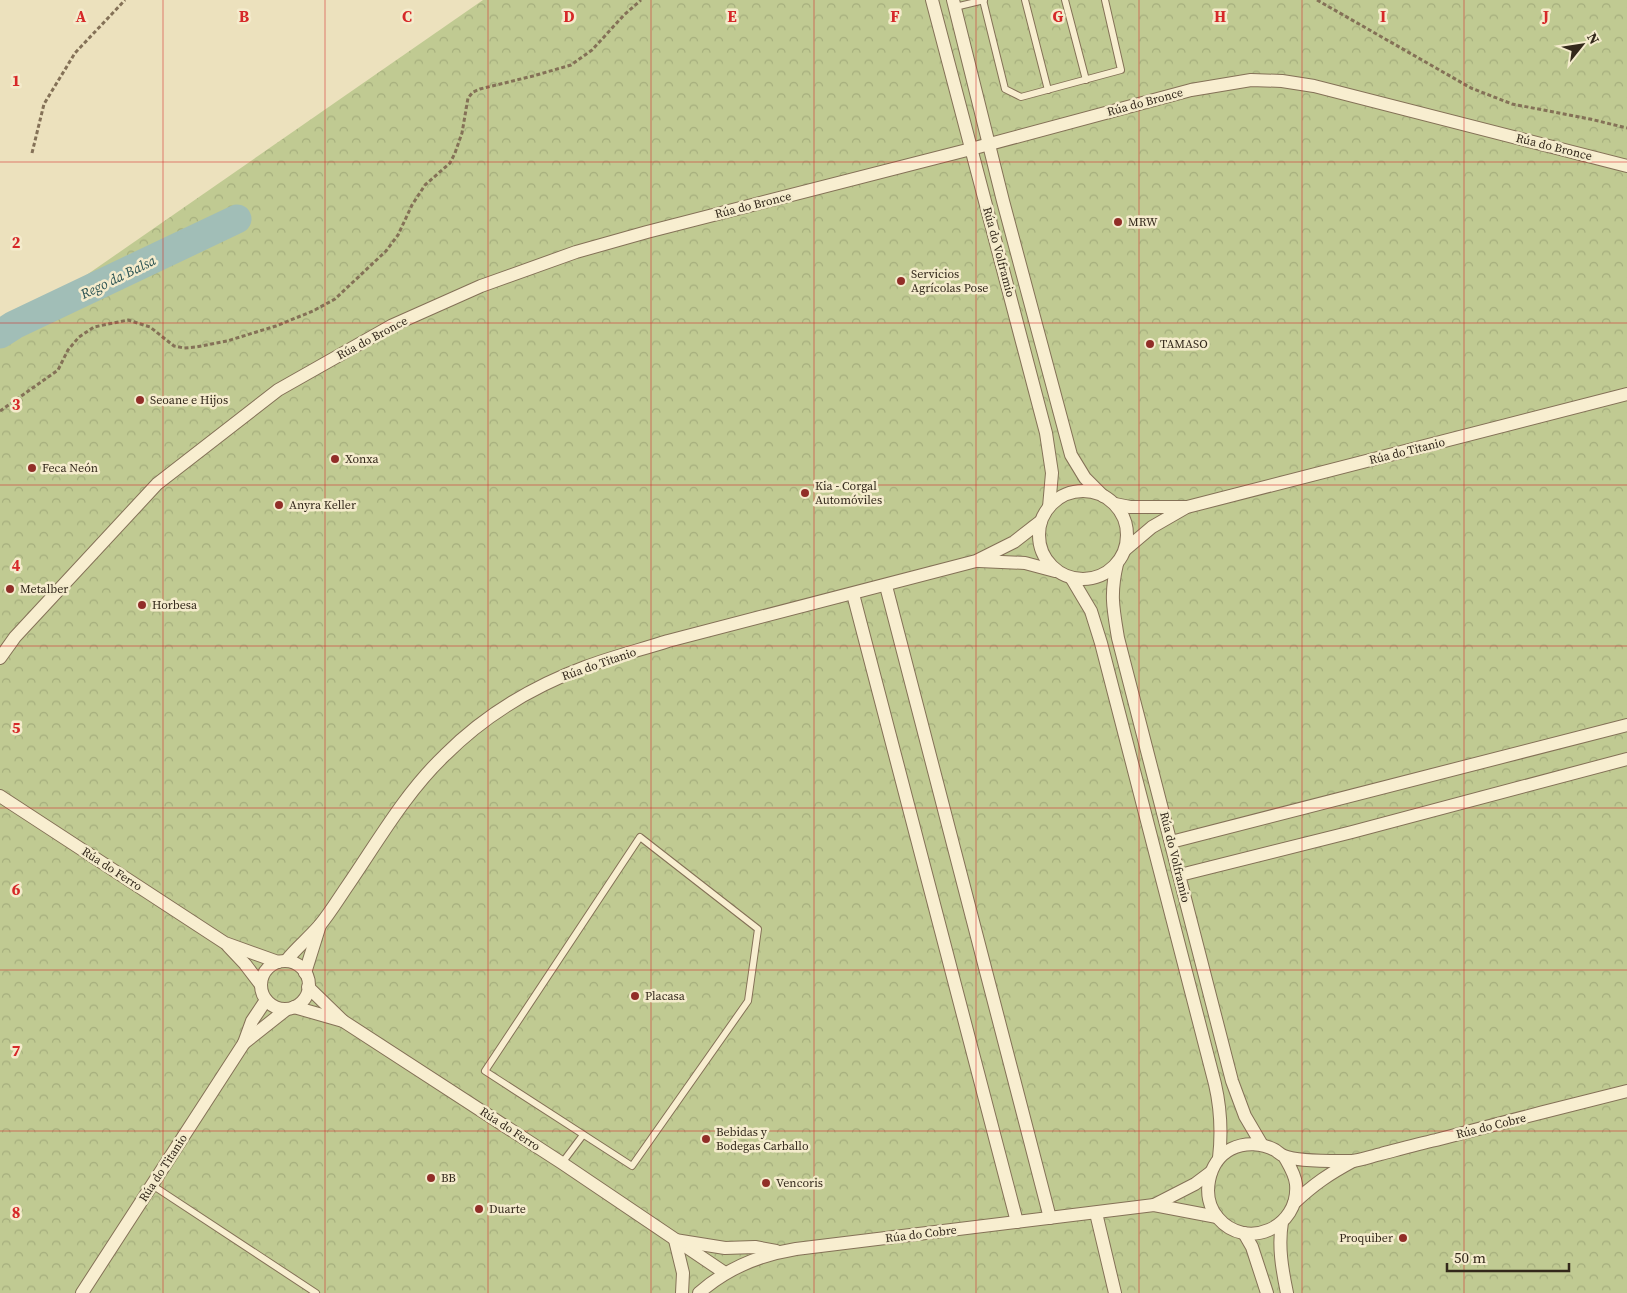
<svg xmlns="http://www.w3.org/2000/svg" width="1627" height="1293" viewBox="0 0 1627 1293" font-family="'Source Serif 4',serif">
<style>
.forest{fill:url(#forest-crowns)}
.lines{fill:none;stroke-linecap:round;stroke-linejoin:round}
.river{stroke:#a1beb7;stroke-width:29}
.lane-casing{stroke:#847157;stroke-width:8}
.street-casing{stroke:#847157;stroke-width:14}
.path{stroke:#847157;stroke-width:3;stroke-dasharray:4 2.5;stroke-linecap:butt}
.lane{stroke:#f8eed0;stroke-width:6}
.street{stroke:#f8eed0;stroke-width:12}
.grid{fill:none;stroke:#d62828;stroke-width:1;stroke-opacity:0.55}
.poi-dot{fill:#912e28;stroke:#f4ebcc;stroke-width:2}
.labels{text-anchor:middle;stroke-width:5;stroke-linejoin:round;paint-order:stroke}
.street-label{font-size:12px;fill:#33281b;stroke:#f4ebcc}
.poi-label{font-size:12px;fill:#33281b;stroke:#f4ebcc;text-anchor:start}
.water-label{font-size:14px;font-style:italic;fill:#2b5353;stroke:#f4ebcc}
.grid-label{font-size:16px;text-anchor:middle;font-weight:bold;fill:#d62828;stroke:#f4ebcc;stroke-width:5;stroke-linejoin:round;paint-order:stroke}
</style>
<defs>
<pattern id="forest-crowns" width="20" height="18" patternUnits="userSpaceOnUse" patternTransform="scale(1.25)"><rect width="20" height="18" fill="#c0ca92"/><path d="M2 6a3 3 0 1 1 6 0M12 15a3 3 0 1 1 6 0" fill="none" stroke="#a5ae7d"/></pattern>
</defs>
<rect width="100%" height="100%" fill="#ece1bd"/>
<!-- forest -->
<polygon class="forest" points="483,0 1627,0 1627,1293 0,1293 0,335"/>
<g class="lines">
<!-- river -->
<polyline class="river" points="0,334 14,325 237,219"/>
<defs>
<g id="lane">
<polyline points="983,0 1005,89 1021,97 1121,70 1105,0"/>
<polyline points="1025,0 1048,90"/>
<polyline points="1065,0 1086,80"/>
<polyline points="955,7 984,0"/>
<polygon points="640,837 758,929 748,1001 632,1166 485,1071"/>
<polyline points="562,1163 583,1135"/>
<polyline points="152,1185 316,1293"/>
</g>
<g id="street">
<polyline points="932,0 1046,433 1052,473 1049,507"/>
<polyline points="953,0 1003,201 1071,455 1085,478 1103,496"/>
<circle cx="1083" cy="535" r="44"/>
<polyline points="1115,504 1130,507 1187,507 1627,394"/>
<polyline points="1126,549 1152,527 1185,508"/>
<polyline points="979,561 1025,563 1055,571"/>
<path d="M1117,564C1110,594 1113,608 1118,638L1232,1081L1245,1116L1262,1145"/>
<path d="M1072,579L1091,611L1101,643L1215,1084C1221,1110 1222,1132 1219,1158"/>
<polyline points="886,586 1050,1218"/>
<polyline points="853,594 1017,1222"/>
<polyline points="0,658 15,637 157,484 278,390 391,326 481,286 576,252 647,232 971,149 1191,90 1251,80 1282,81 1314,86 1627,166"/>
<polyline points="0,796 225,943 278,962"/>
<polyline points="1171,842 1627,725"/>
<polyline points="1180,875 1352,832 1627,759"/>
<polyline points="228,946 245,964 261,985"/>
<path d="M286,961C296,948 309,938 320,925C330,913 339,898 348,885C378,841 406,792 445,755C484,716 534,686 585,667C612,657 640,650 668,641L976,561L1014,542L1041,521"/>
<circle cx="285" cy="985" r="24"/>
<polyline points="305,973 320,925"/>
<polyline points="308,987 343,1021 562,1163 725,1273"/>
<polyline points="294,1007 343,1021"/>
<polyline points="244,1043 287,1009"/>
<path d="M1284,1156C1289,1165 1295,1174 1296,1184C1300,1228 1246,1251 1218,1218C1200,1197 1208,1161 1231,1149C1245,1142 1262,1143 1275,1150C1278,1152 1281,1155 1284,1156C1298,1162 1336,1161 1352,1161C1362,1160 1372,1156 1381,1154C1400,1149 1418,1144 1436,1140C1500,1123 1563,1107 1627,1091"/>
<path d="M1294,1203C1314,1184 1329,1174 1353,1161"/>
<polyline points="1154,1205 1195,1184 1211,1172"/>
<polyline points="1096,1213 1115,1293"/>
<path d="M1282,1222C1278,1246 1282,1269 1287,1293"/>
<polyline points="1244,1233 1252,1247 1267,1293"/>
<polyline points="82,1293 244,1043 252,1021 266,1000"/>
<polyline points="682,1293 683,1273 675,1240 725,1248 755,1247 776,1251"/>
<path d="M699,1293C727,1268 759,1255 796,1249L1154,1205L1217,1217"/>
</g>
</defs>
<!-- lane casing -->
<use href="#lane" class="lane-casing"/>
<!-- street casing -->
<use href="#street" class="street-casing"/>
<!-- path -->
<g class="path">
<polyline points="1317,0 1471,88 1512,104 1590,119 1627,128"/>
<polyline points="32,153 44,104 75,53 125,0"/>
<polyline points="0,411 58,370 68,350 79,337 94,327 128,320 150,327 174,346 184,348 196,347 227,341 276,326 313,311 335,299 386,251 398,235 412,205 425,185 450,163 455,153 462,133 468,98 473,92 480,89 533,76 571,65 592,50 624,15 641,0"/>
</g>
<!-- lane -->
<use href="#lane" class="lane"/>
<!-- street -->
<use href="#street" class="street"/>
</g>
<!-- grid -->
<path class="grid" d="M163,0V1293M325,0V1293M488,0V1293M651,0V1293M814,0V1293M976,0V1293M1139,0V1293M1302,0V1293M1464,0V1293M0,162H1627M0,323H1627M0,485H1627M0,646H1627M0,808H1627M0,970H1627M0,1131H1627"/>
<!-- markers -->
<g class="poi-dot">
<circle cx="1118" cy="222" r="5"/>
<circle cx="901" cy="281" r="5"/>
<circle cx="1150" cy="344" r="5"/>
<circle cx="140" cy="400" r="5"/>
<circle cx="335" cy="459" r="5"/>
<circle cx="32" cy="468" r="5"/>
<circle cx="805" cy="493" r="5"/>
<circle cx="279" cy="505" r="5"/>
<circle cx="10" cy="589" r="5"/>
<circle cx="142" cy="605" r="5"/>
<circle cx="635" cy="996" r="5"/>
<circle cx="706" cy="1139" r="5"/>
<circle cx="431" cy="1178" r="5"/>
<circle cx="766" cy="1183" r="5"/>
<circle cx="479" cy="1209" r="5"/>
<circle cx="1403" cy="1238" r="5"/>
</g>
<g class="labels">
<!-- street labels -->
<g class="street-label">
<text transform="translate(1145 102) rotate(-15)" y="4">Rúa do Bronce</text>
<text transform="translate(1554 147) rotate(14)" y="4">Rúa do Bronce</text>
<text transform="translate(753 205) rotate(-14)" y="4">Rúa do Bronce</text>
<text transform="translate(999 252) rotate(75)" y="4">Rúa do Volframio</text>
<text transform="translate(372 338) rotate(-28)" y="4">Rúa do Bronce</text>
<text transform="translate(1407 451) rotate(-14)" y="4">Rúa do Titanio</text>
<text transform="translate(599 664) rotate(-19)" y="4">Rúa do Titanio</text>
<text transform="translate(1175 857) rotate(76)" y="4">Rúa do Volframio</text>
<text transform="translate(112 869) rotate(33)" y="4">Rúa do Ferro</text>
<text transform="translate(1491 1126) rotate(-14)" y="4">Rúa do Cobre</text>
<text transform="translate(510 1129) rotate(33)" y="4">Rúa do Ferro</text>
<text transform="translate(163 1168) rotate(-57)" y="4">Rúa do Titanio</text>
<text transform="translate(921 1234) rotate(-7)" y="4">Rúa do Cobre</text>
</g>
<!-- poi labels -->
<g class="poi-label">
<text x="1128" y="226">MRW</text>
<text x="911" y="278">Servicios<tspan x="911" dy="14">Agrícolas Pose</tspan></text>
<text x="1160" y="348">TAMASO</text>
<text x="150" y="404">Seoane e Hijos</text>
<text x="345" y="463">Xonxa</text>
<text x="42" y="472">Feca Neón</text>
<text x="815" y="490">Kia - Corgal<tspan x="815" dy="14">Automóviles</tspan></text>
<text x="289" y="509">Anyra Keller</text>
<text x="20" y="593">Metalber</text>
<text x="152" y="609">Horbesa</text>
<text x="645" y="1000">Placasa</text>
<text x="716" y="1136">Bebidas y<tspan x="716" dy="14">Bodegas Carballo</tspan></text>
<text x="441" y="1182">BB</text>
<text x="776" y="1187">Vencoris</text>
<text x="489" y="1213">Duarte</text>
<text x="1393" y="1242" text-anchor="end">Proquiber</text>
</g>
<!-- water labels -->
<g class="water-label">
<text transform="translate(118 277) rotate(-26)" y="5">Rego da Balsa</text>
</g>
</g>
<g class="grid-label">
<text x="81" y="22">A</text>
<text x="244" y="22">B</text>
<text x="407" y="22">C</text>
<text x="569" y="22">D</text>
<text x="732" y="22">E</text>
<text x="895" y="22">F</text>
<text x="1058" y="22">G</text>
<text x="1220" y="22">H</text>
<text x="1383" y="22">I</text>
<text x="1546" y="22">J</text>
<text x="16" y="86">1</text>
<text x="16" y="248">2</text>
<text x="16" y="410">3</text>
<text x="16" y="571">4</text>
<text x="16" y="733">5</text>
<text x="16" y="895">6</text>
<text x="16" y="1056">7</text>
<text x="16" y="1218">8</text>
</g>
<!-- north arrow -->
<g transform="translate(1582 45) rotate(60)" stroke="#f4ebcc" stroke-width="4" paint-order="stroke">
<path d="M0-4L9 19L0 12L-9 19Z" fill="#33281b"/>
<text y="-8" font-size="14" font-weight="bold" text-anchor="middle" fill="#33281b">N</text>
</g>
<!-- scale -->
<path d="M1447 1263v8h122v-8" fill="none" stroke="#33281b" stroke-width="2.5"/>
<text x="1454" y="1263" font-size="15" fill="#33281b" stroke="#f4ebcc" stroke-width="4" paint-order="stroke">50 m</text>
</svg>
